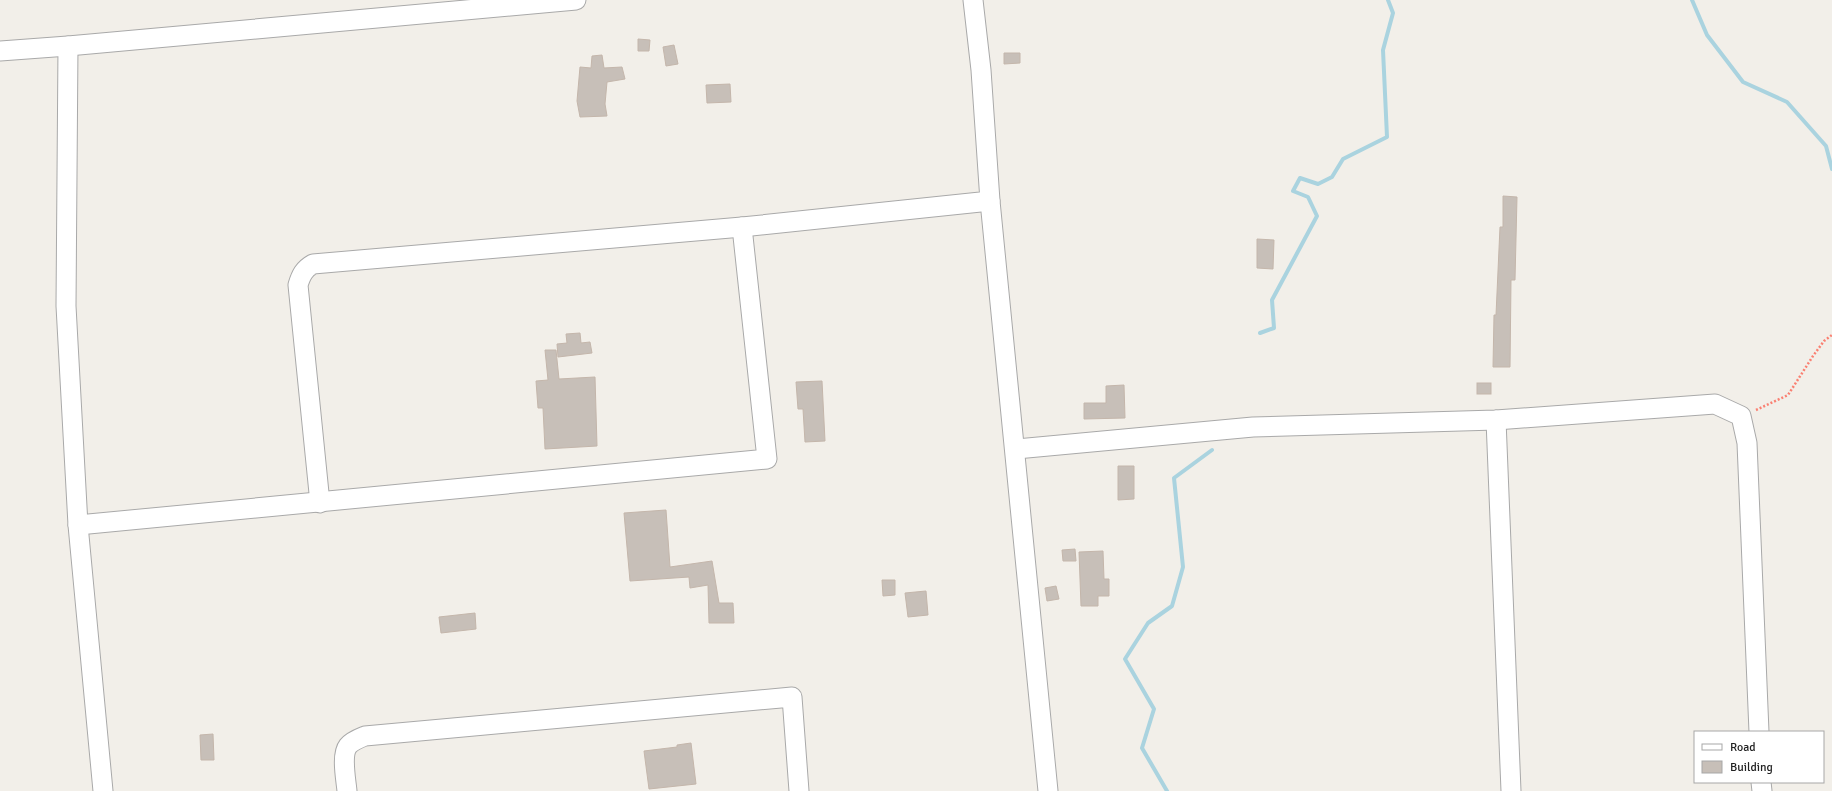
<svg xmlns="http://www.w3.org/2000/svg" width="1832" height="791" viewBox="0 0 1832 791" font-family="Signika,sans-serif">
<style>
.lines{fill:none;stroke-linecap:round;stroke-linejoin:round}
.stream{stroke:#aad3df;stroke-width:4}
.building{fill:#c7bfb8;stroke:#c4b6ab}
.minor-casing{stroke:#a9a9a9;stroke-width:21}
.path{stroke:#fa8072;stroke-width:2.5;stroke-dasharray:2 2;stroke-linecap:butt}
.minor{stroke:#fff;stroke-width:19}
</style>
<rect width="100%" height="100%" fill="#f2efe9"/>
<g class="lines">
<!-- stream -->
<g class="stream">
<polyline points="1692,0 1707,35 1743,82 1787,102 1826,146 1832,169"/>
<polyline points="1260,333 1274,328 1272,300 1317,216 1308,197 1293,191 1300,178 1318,184 1332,177 1343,159 1387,137 1383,50 1393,13 1388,0"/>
<polyline points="1167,791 1142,748 1154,709 1125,659 1148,623 1172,606 1183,567 1174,478 1212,450"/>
</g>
</g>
<!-- building -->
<g class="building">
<polygon points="638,39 650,40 649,51 638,51"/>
<polygon points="674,45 678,64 666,66 663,47"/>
<polygon points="1004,53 1020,53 1020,63 1004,64"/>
<polygon points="602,55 604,68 622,67 625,79 607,82 605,104 607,116 580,117 577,101 580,67 591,68 592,56"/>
<polygon points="730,84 731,102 707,103 706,85"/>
<polygon points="1503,196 1517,197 1515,280 1511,280 1510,367 1493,367 1494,315 1496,315 1500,227 1503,227"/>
<polygon points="1257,239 1274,240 1273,269 1257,268"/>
<polygon points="580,333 581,343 590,342 592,353 558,357 557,344 567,343 566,334"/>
<polygon points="545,350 556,350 559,379 595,377 597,446 545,449 543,408 538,408 536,381 548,380"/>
<polygon points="822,381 825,441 805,442 803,409 798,409 796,382"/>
<rect x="1477" y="383" width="14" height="11"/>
<polygon points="1124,385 1125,418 1084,419 1084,403 1106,403 1106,386"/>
<polygon points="1118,466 1134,466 1134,499 1118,500"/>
<polygon points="666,510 670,567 712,561 719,603 733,603 734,623 709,623 708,585 690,588 689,577 630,581 624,513"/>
<polygon points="1075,549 1076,561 1063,561 1062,550"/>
<polygon points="1103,551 1104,579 1109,579 1109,596 1098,596 1098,606 1081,606 1079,552"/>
<polygon points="882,580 895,580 895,595 883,596"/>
<polygon points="1056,586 1059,599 1047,601 1045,588"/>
<polygon points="926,591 928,615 908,617 905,593"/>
<polygon points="475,613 476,629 441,633 439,617"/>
<polygon points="213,734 214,760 201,760 200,735"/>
<polygon points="691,743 696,784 649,789 644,751 677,747 677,745"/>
</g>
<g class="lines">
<defs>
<g id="minor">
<polyline points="68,46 66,306 78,525 103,791"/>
<polyline points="0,51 68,46 576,0"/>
<polyline points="990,201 1048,791"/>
<polyline points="1496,420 1511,791"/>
<polyline points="1016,449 1253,427 1496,420 1715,404 1741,416 1747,443 1759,732"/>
<path d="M320,503L298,285C301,275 304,269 313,264L742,227L990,201L981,70L973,0"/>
<polyline points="78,525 767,459 742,227"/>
<polyline points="1761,782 1762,791"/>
<path d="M347,791C346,780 341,755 348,746C352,741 360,738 365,736L792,697L799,791"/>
</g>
</defs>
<!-- minor casing -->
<use href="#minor" class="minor-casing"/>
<!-- path -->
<polyline class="path" points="1756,410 1788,395 1813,356 1824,341 1832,335"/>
<!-- minor -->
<use href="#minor" class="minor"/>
</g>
<!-- legend -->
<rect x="1694" y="731" width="130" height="52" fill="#ffffff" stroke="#a7a7a7"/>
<rect x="1702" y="744" width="20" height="6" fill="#ffffff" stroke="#a7a7a7"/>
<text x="1730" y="751" font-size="12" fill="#222222">Road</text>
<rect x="1702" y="761" width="20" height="12" fill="#c7bfb8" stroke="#a7a7a7"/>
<text x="1730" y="771" font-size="12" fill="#222222">Building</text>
</svg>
